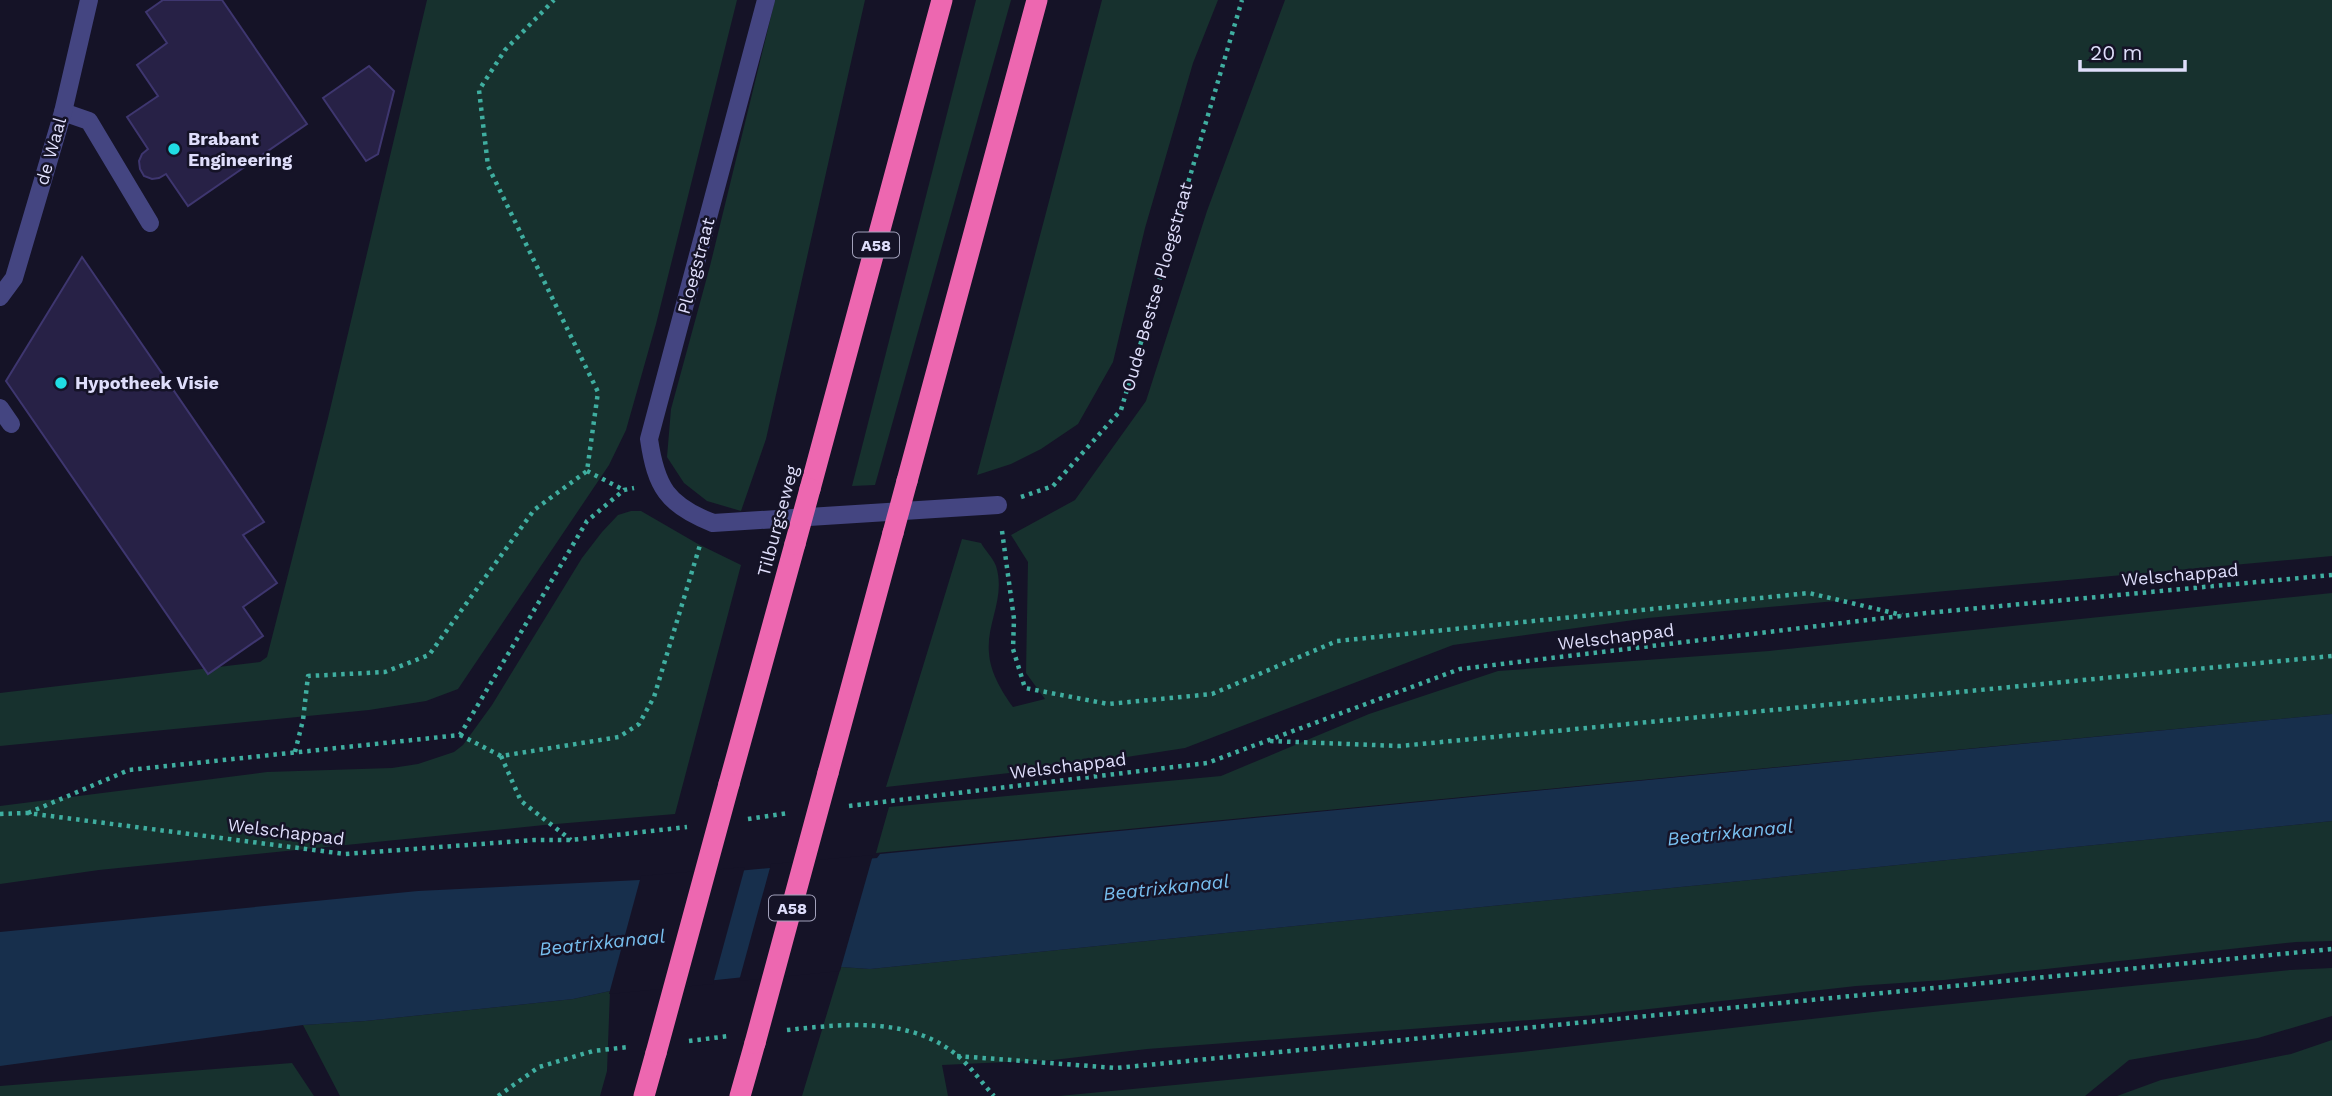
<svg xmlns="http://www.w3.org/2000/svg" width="2332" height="1096" viewBox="0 0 2332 1096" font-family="'Work Sans',sans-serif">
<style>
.green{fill:#17312e}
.water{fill:#172f4c}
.pier{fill:#151327}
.building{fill:#272146;stroke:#3e366f;stroke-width:2}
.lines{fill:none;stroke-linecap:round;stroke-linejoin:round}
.path{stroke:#3faea0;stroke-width:4.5;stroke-dasharray:3.5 5;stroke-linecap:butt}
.minor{stroke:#444581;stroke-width:18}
.highway{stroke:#ed67b0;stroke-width:21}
.highway-bridge{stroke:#ed67b0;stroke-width:21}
.poi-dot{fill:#20dde4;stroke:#151327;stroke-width:2.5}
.labels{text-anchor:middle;stroke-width:5;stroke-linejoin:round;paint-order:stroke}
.shield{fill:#151327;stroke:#a2a1bb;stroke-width:2}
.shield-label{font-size:16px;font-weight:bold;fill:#dfdefb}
.poi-label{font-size:18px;font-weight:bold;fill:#dfdefb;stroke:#151327;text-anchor:start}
.street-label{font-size:18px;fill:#dfdefb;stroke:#151327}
.water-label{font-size:19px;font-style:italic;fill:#78bfef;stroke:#151327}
</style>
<rect width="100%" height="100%" fill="#151327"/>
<!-- green -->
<g class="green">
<polygon points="427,0 737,0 656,324 626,430 609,465 458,689 426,701 369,710 0,746 0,693 260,662 267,657 328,418"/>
<polygon points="775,0 865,0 766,439 741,511 707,501 684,483 667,457 671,409 710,266"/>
<polygon points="976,0 1011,0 875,485 852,486"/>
<polygon points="1102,0 1218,0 1193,63 1145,228 1113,362 1078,424 1041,449 1011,464 977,475"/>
<path d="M1285,0H2332V556L1648,618L1453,645L1185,748L1062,767L886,787L962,539L981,543C985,550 993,558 996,566C1006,598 986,623 989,653C990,672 1002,692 1013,707L1045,699L1026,673L1028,562L1011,535L1075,500L1146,401L1207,211Z"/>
<polygon points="631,511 641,511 698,544 741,565 675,814 544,825 99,870 0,884 0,806 267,772 392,768 418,764 454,752 463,745 492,705 582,558 602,532 618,515"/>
<polygon points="2332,593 2332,714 876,853 889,807 1221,776 1369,714 1498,671 1769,651"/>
<polygon points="2332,821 2332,941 2296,942 1944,980 1856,986 1595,1015 1147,1049 1053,1060 942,1065 948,1096 802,1096 841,967 870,969"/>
<polygon points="2332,968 2332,1016 2258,1038 2129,1060 2085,1096 1059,1096 1522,1052 1882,1011 2290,970"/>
<polygon points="610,991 607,1071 600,1096 340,1096 303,1025 365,1021 573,999"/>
<polygon points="2332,1040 2332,1096 2117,1096 2161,1080 2291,1054"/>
<polygon points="292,1063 314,1096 0,1096 0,1086"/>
</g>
<!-- water -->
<polygon class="water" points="2332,714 2332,821 870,969 841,967 610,991 573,999 365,1021 303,1025 0,1066 0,932 418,891 640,880 877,858 880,854"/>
<!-- pier -->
<g class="pier">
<polygon points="873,855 840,971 739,981 771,864"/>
<polygon points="745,867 713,984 609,994 641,876"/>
</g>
<!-- building -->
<g class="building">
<polygon points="163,0 222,0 307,124 188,206 166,174 159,178 152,179 144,176 140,169 139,161 142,154 148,149 127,117 158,96 137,65 167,43 146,12"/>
<polygon points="369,66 394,91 378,154 366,161 323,98"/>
<polygon points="82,257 264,522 243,535 277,583 243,607 263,636 208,674 6,381"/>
</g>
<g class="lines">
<!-- path -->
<g class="path">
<polyline points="587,471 624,490"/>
<polyline points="1021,497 1053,486 1121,410 1242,0"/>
<polyline points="1002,531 1014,619 1013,649 1025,688 1108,704 1212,694 1337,641 1809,593 1902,615"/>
<polyline points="460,735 501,756 619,737 639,724 654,697 700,545"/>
<polyline points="1270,741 1400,746 2332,656"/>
<polyline points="295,752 303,720 308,676 385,672 429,655 534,510 587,471 598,392 488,166 479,90 505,50 554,0"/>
<polyline points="501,756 521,801 571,840"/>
<polyline points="849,806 1207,763 1460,669 1926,613 2332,575"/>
<polyline points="28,813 129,770 460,735 587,521 624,490 634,488"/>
<polyline points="0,814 27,813 345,854 534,840 571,840 687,827"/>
<polyline points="748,819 788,813"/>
<path d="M787,1030C844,1024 910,1016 958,1056C971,1067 982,1083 994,1096"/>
<polyline points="689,1041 729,1036"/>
<polyline points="957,1056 1116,1068 2332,949"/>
<polyline points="498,1096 539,1067 593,1051 628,1047"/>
</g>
<!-- minor -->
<g class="minor">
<path d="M766,0L649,439C656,487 667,505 713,523L998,505"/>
<polyline points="63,112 89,121 150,223"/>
<polyline points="0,297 14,278 63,112 89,0"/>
<polyline points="0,408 11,424"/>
</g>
<!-- highway -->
<g class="highway">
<polyline points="907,481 1037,0"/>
<polyline points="810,489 942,0"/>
<polyline points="828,773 893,533"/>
<polyline points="729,784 795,544"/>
<polyline points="644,1096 656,1053"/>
<polyline points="740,1096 755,1043"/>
</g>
<!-- highway-bridge -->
<g class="highway-bridge">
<polyline points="893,533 907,481"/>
<polyline points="795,544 810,489"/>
<polyline points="755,1043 828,773"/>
<polyline points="656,1053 729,784"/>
</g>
</g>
<!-- markers -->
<g class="poi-dot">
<circle cx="174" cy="149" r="7"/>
<circle cx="61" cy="383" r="7"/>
</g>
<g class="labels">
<!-- shield labels -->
<g class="shield">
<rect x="853" y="232.5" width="46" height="25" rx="5"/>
<rect x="769" y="895.5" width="46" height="25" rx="5"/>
</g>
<g class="shield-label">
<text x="876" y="251">A58</text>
<text x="792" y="914">A58</text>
</g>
<!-- poi labels -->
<g class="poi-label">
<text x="188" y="145">Brabant<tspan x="188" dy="21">Engineering</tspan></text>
<text x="75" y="389">Hypotheek Visie</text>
</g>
<!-- street labels -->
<g class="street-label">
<text transform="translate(51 151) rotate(-74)" y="6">de Waal</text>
<text transform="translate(696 266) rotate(-75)" y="6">Ploegstraat</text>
<text transform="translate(1157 287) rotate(-74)" y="6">Oude Bestse Ploegstraat</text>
<text transform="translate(778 521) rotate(-75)" y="6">Tilburgseweg</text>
<text transform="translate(2180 575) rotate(-5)" y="6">Welschappad</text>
<text transform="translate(1616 637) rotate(-7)" y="6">Welschappad</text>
<text transform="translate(1068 766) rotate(-7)" y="6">Welschappad</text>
<text transform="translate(286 832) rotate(7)" y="6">Welschappad</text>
</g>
<!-- water labels -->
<g class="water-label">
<text transform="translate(1730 832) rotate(-6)" y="7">Beatrixkanaal</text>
<text transform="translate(1166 887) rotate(-6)" y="7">Beatrixkanaal</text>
<text transform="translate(602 942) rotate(-6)" y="7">Beatrixkanaal</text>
</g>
</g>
<!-- scale -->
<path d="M2080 60v10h105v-10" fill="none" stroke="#dfdefb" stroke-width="3.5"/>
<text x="2090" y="60" font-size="21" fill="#dfdefb" stroke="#151327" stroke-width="5" paint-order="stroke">20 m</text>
</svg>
